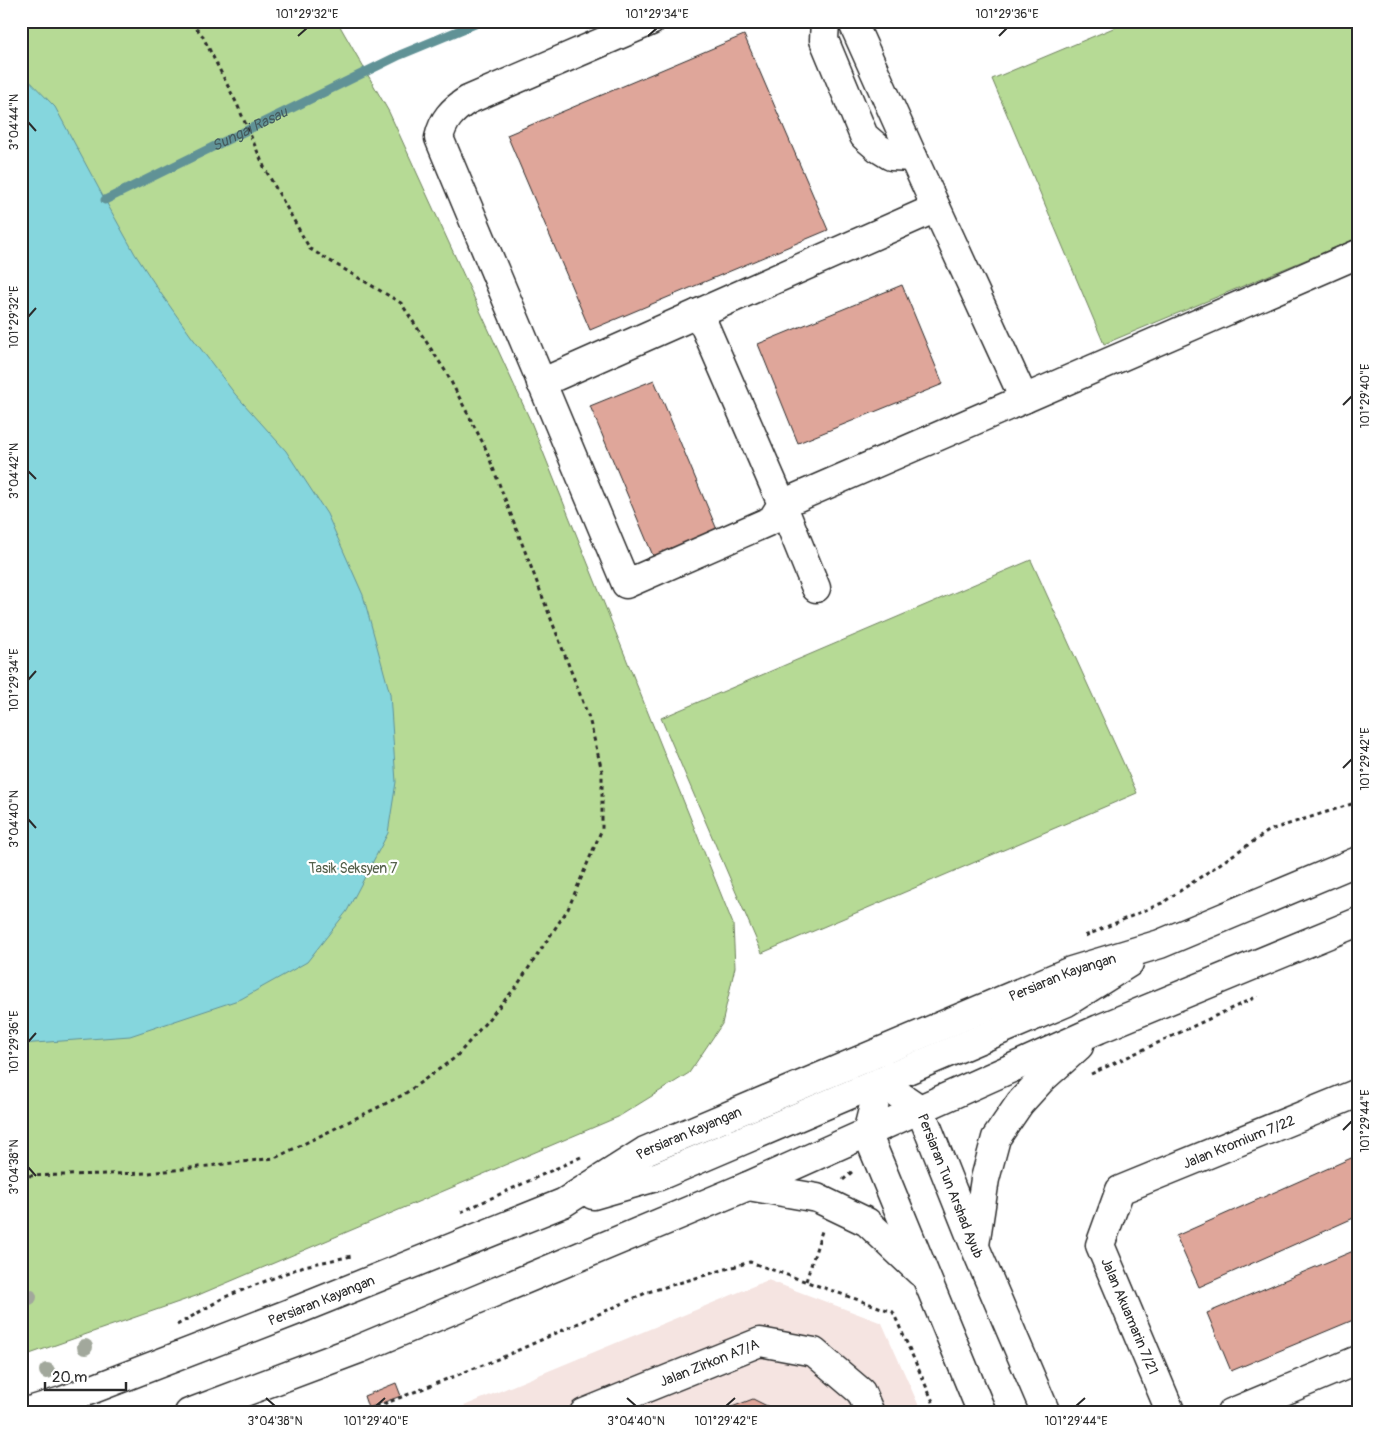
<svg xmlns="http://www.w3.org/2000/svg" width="1379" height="1434" viewBox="0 0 1379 1434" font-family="Pangolin,sans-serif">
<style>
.built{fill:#f5e4e1}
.green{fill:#b6da95;stroke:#708260}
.water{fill:#85d6dd;stroke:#619296}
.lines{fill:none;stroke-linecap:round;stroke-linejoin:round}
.stream{stroke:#619296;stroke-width:9}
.building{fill:#dfa69a;stroke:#2b2b2b}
.minor-casing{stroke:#2b2b2b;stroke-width:31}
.major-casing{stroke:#2b2b2b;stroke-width:31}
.path{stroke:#2b2b2b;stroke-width:3;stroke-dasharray:4 4;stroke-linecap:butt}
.minor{stroke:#fff;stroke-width:28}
.major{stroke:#fff;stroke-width:28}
.tree{fill:#a2a89c}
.ticks{fill:none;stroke:#2b2b2b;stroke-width:2}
.labels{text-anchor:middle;stroke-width:4.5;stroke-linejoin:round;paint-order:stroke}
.park-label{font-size:14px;fill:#55604b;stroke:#fff}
.street-label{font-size:14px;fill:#2b2b2b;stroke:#fff}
.water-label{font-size:15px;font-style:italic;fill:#465e60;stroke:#fff}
.neatline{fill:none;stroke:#2b2b2b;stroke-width:2}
.ticks-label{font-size:12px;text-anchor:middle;fill:#2b2b2b}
</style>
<rect width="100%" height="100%" fill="#fff"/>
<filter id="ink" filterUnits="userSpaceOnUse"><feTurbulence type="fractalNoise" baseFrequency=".02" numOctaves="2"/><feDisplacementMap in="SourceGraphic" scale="10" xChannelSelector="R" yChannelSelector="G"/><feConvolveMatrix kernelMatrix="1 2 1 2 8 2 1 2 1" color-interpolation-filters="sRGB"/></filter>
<g filter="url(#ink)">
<!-- built -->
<polygon class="built" points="768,1280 882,1323 922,1413 447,1413"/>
<!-- green -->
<g class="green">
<polygon points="21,21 337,21 389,112 531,422 733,924 735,967 722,1024 689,1073 618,1117 196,1296 21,1357"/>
<polygon points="1130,21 1358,21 1358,238 1104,344 992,79"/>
<polygon points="1031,560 1137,793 762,953 661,718"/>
</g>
<!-- water -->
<polygon class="water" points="21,72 55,107 105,200 135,254 162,295 191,336 235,394 286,451 327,514 363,595 390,694 396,782 388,833 347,911 307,962 241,999 130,1036 21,1044"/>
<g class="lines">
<!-- stream -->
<path class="stream" id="s1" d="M105,200L400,55L482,21"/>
</g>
<!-- building -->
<g class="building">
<polygon points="744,35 828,230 590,330 507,135"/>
<polygon points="902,285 943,384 798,443 758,344"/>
<polygon points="654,380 718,532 654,558 590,406"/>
<polygon points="1358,1155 1358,1216 1199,1287 1176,1236"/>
<polygon points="1358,1249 1358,1318 1231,1371 1207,1313"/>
<polygon points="396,1383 401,1396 368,1408 364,1396"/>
<polygon points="753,1399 781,1413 716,1413"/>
</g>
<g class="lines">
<defs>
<g id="minor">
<path d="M651,21L468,100C452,110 443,120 439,138L626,584L772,520L782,504L699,313"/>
<polyline points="825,21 824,40 864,136 878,148 891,156 913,157"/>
<polyline points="852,21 913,157 1024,399"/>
<polyline points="541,383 936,208"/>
<polyline points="816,588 782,504 1358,254"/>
<path id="s2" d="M584,1413L760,1342L814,1352L861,1392L870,1413"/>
<path id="s3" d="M1171,1413L1100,1245L1120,1190L1358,1093"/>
<polyline points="1231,1413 1358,1360"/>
</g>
<g id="major">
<path id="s4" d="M880,1082L920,1109L975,1247L1046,1413"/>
<polyline points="880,1082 867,1133 982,1413"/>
<polyline points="748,1186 817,1198 867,1222 920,1272"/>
<polyline points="593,1195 659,1176 1067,1002 1129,963"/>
<polyline points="975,1245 985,1179 996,1138 1020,1103 1041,1080 1079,1046"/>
<path id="s5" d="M23,1413L62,1401L295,1311L563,1203L645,1151L1071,971L1160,944L1358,861"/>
<polyline points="189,1413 359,1349 748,1186 1099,1029 1358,922"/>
</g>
</defs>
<!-- minor casing -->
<use href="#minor" class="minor-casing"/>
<!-- major casing -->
<use href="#major" class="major-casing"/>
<!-- path -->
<g class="path">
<polyline points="1085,936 1162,903 1270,830 1358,802"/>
<polyline points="1091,1074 1258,996"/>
<polyline points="21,1176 149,1173 275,1158 403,1095 456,1057 516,987 568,909 602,829 602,771 589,718 485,447 446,372 401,303 310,249 265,169 237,104 202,35 191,21"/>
<polyline points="843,1180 853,1171"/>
<polyline points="461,1212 581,1157"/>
<polyline points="806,1281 822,1231"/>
<polyline points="177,1325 225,1297 304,1266 352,1256"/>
<polyline points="361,1413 503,1357 648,1292 750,1262 893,1312 938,1413"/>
</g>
<!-- minor -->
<use href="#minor" class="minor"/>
<!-- major -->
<use href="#major" class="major"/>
</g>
<!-- trees -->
<g class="tree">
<circle cx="29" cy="1297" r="8"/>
<circle cx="85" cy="1347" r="8"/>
<circle cx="47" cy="1371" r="8"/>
</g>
</g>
<!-- ticks -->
<path class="ticks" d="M298,36L307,28M648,36L657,28M999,36L1007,28M28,122L36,131M28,317L36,308M1343,405L1352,396M28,471L36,479M28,680L36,671M1343,768L1352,759M28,819L36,828M28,1042L36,1033M1343,1130L1352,1121M28,1167L36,1176M266,1398L275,1406M627,1398L636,1406M376,1406L385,1398M726,1406L735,1398M1076,1406L1085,1398"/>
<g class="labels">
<!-- park labels -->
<g class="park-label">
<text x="353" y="873">Tasik Seksyen 7</text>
</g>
<!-- street labels -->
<g class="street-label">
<text dy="5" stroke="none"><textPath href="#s5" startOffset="1129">Persiaran Kayangan</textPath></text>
<text dy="5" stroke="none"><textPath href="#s5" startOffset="724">Persiaran Kayangan</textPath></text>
<text dy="5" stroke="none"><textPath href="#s3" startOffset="369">Jalan Kromium 7/22</textPath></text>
<text dy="5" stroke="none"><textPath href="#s4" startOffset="131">Persiaran Tun Arshad Ayub</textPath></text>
<text dy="5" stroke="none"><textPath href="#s5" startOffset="319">Persiaran Kayangan</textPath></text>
<text transform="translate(1130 1316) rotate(67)" y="5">Jalan Akuamarin 7/21</text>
<text dy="5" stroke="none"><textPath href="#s2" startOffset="135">Jalan Zirkon A7/A</textPath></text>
</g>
<!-- water labels -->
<g class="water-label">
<text dy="5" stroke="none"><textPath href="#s1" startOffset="161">Sungai Rasau</textPath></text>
</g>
</g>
<!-- margin -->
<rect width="1379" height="1434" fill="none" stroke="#fff" stroke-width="55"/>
<!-- scale -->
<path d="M45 1382v8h81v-8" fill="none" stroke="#2b2b2b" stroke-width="2.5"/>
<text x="52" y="1382" font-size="15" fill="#2b2b2b" stroke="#ffffff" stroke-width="4" paint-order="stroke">20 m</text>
<rect x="28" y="28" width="1324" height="1378" class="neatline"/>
<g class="ticks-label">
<text x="307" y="18">101°29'32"E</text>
<text x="657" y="18">101°29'34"E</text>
<text x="1007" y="18">101°29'36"E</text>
<text transform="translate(14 122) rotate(-90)" y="4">3°04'44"N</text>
<text transform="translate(14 317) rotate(-90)" y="4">101°29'32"E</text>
<text transform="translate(1365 396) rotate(-90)" y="4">101°29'40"E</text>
<text transform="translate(14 471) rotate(-90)" y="4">3°04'42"N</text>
<text transform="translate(14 680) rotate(-90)" y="4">101°29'34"E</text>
<text transform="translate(1365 759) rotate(-90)" y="4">101°29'42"E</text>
<text transform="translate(14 819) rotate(-90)" y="4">3°04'40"N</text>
<text transform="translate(14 1042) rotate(-90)" y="4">101°29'36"E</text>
<text transform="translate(1365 1121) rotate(-90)" y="4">101°29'44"E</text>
<text transform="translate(14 1167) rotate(-90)" y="4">3°04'38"N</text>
<text x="275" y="1425">3°04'38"N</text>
<text x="376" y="1425">101°29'40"E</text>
<text x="636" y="1425">3°04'40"N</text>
<text x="726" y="1425">101°29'42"E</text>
<text x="1076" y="1425">101°29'44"E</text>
</g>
</svg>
